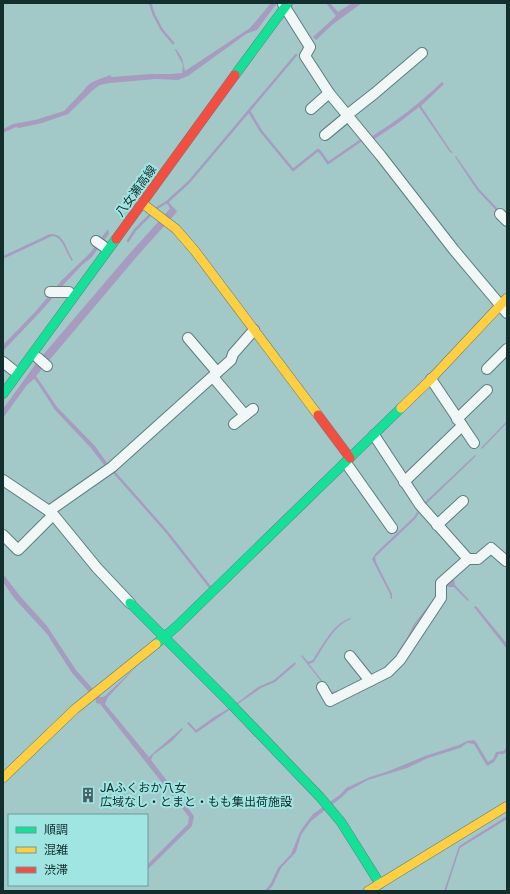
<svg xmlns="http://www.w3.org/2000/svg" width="510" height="894" viewBox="0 0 510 894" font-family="'Golos Text','Noto Sans JP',sans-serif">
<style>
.water{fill:#a79cc0}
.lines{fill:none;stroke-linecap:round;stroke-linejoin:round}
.stream{stroke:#a79cc0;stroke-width:2.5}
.street-casing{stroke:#5d7e7d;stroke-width:12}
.fast-casing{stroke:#5d7e7d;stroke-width:10}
.slow-casing{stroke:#5d7e7d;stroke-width:10}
.jam-casing{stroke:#5d7e7d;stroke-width:10}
.street{stroke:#f1f7f7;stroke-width:10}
.fast{stroke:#16e098;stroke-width:9}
.slow{stroke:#ffcf43;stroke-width:9}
.jam{stroke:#f24e42;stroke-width:9}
.labels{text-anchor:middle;stroke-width:4;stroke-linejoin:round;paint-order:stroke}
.street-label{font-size:12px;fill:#122e2d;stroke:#a0e5e2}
.poi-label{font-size:12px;fill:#122e2d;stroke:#a0e5e2;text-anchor:start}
</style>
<rect width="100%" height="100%" fill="#a2c9c7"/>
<!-- water -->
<g class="water">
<path d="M271,3H277L257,30L246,34L188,76L178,80L156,79L110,83L100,85L94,89L68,114L42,123L19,128L16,127L3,133V129L13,124L35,120L64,111L84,90C89,81 101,79 110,75L112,77L150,74H171L182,73L183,65L175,50L176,49L182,58L185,71L250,28Z"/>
<polygon points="326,3 330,3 338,12 352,3 362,3 332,25 316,40 313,37 336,16"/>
<path d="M442,82L444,84L421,106L451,151L453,152L452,153L450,152L419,107L397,124L373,140L371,137C399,119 419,104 442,82Z"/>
<polygon points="456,156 479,189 497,208 498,214 507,224 507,226 497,216 495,209 477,190 455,157"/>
<polygon points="171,205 177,211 176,213 139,254 36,376 57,407 95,446 107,463 104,465 91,448 55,410 37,382 34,379 27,385 3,418 3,409 37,362 130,253 168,211 170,208 169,207"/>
<polygon points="108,229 109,234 91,258 82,265 66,282 43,309 3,351 3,345 36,311 62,280 90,253"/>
<path d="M50,234C65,233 66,250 73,260L72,261C66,254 63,236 52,236L3,259V256Z"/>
<polygon points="507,421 507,423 482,449 481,448"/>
<polygon points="475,455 476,456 423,507 422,505"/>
<polygon points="417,512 419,513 416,518 375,557 376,562 392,594 392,599 391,599 390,594 372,559 376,553 414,517"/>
<polygon points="466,565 467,567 454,579 455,585 469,600 468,601 454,587 448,587 446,585"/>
<polygon points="3,574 20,596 47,626 76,670 100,697 102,697 105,696 138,665 108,697 105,704 149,757 182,728 183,729 172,741 153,755 151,760 194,816 192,826 147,870 147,865 188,824 189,817 100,704 96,703 96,700 72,673 47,634 14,598 3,582"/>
<polygon points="436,596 438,597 416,624 411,635 398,654 397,653 407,638 414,624"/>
<polygon points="476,606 507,644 507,649 474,607"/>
<path d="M351,618V619C335,624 323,648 314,662L309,664L331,692L341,690L358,681L359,682L333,694H331L301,656L302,655L308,662L313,660C322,646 334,622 351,618Z"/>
<polygon points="295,662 296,664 275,682 261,688 196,733 187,723 189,722 196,730 214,717 233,706 258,687 274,680"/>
<polygon points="474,740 476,742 488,762 493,759 496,752 503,751 507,747 507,751 504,754 499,754 494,762 487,766 474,744 467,743 460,748 428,758 407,768 368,780 348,791 342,797 311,821 301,835 296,852 281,868 273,885 268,891 265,891 271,883 278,868 291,854 300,832 306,823 313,814 341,794 346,788 370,777 389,771 425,756 459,745 467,741"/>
<polygon points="507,816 507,819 460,848 446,891 444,891 459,846"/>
</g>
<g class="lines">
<!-- stream -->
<g class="stream">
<polyline points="150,3 154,15 162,30 173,43"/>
<polyline points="249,111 261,131 293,170 318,150 321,153 328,163 363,139"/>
<polyline points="167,202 172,208"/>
<polyline points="157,208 167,202 189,182 296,55"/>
<polyline points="128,241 135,230 149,216"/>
<polyline points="113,471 166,531 210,587"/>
</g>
<defs>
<g id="street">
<polyline points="283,4 310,47 305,56 329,93 381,156 454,250 507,313"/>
<polyline points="311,109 329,93"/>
<polyline points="347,115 375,93 422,53"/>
<polyline points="325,135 348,116"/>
<polyline points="500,214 507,221"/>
<polyline points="96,241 103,246"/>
<polyline points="50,292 69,292"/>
<polyline points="188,338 217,372"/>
<polyline points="38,358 47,366"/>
<polyline points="3,362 13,370"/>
<polyline points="487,369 507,349"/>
<polyline points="213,377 245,415"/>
<polyline points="431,379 474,443"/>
<polyline points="457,419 487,390"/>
<polyline points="234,424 253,409"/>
<polyline points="374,435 420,505 468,559"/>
<polyline points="346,463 392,528"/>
<polyline points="3,480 52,513 50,518 18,550 3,535"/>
<polyline points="404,482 462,426"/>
<polyline points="49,511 112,467 231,360 233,354 254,330"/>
<polyline points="52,513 97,568 130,603"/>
<polyline points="437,525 463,501"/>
<polyline points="350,656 370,681"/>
<polyline points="322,687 330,701 388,672 400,660 441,598 441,583 468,559 478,559 491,548 506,561 507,560"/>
</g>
<g id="fast">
<polyline points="235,75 288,3"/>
<polyline points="3,394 116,239"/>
<polyline points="130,603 229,702 320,797 341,822 380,884"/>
<polyline points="156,644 177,626 401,408"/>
</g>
<g id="slow">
<polyline points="142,203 176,229 195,251 318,415"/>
<polyline points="401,408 431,379 507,298"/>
<polyline points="3,778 75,709 156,644"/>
<polyline points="368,891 507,806"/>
</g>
<g id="jam">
<polyline points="116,239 235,75"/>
<polyline points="318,415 350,458"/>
</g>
</defs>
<!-- street casing -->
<use href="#street" class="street-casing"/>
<!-- fast casing -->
<use href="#fast" class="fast-casing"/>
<!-- slow casing -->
<use href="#slow" class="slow-casing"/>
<!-- jam casing -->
<use href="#jam" class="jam-casing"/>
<!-- street -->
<use href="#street" class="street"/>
<!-- fast -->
<use href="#fast" class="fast"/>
<!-- slow -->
<use href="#slow" class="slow"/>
<!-- jam -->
<use href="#jam" class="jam"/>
</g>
<!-- icons -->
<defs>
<symbol id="building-bare" viewBox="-9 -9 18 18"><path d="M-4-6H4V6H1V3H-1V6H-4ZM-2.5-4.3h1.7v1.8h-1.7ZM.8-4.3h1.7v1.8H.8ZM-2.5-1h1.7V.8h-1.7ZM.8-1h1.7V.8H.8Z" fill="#446463" stroke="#a0e5e2" stroke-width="2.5" paint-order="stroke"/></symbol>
</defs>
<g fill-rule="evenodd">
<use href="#building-bare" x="77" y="784" width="22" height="22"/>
</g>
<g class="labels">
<!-- street labels -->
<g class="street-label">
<text transform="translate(136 191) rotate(-54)" y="4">八女瀬高線</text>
</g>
<!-- poi labels -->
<g class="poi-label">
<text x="100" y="792">JAふくおか八女<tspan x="100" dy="14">広域なし・とまと・もも集出荷施設</tspan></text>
</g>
</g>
<!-- border -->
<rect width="510" height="894" fill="none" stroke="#122e2d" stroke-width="8"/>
<!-- legend -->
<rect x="8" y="814" width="140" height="72" fill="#a0e5e2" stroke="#679c9a"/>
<rect x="16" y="827" width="20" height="6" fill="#16e098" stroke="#679c9a"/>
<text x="44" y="834" font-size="12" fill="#122e2d">順調</text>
<rect x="16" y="847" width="20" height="6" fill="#ffcf43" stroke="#679c9a"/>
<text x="44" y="854" font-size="12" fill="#122e2d">混雑</text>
<rect x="16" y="867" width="20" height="6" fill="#f24e42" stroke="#679c9a"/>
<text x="44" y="874" font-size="12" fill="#122e2d">渋滞</text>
</svg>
